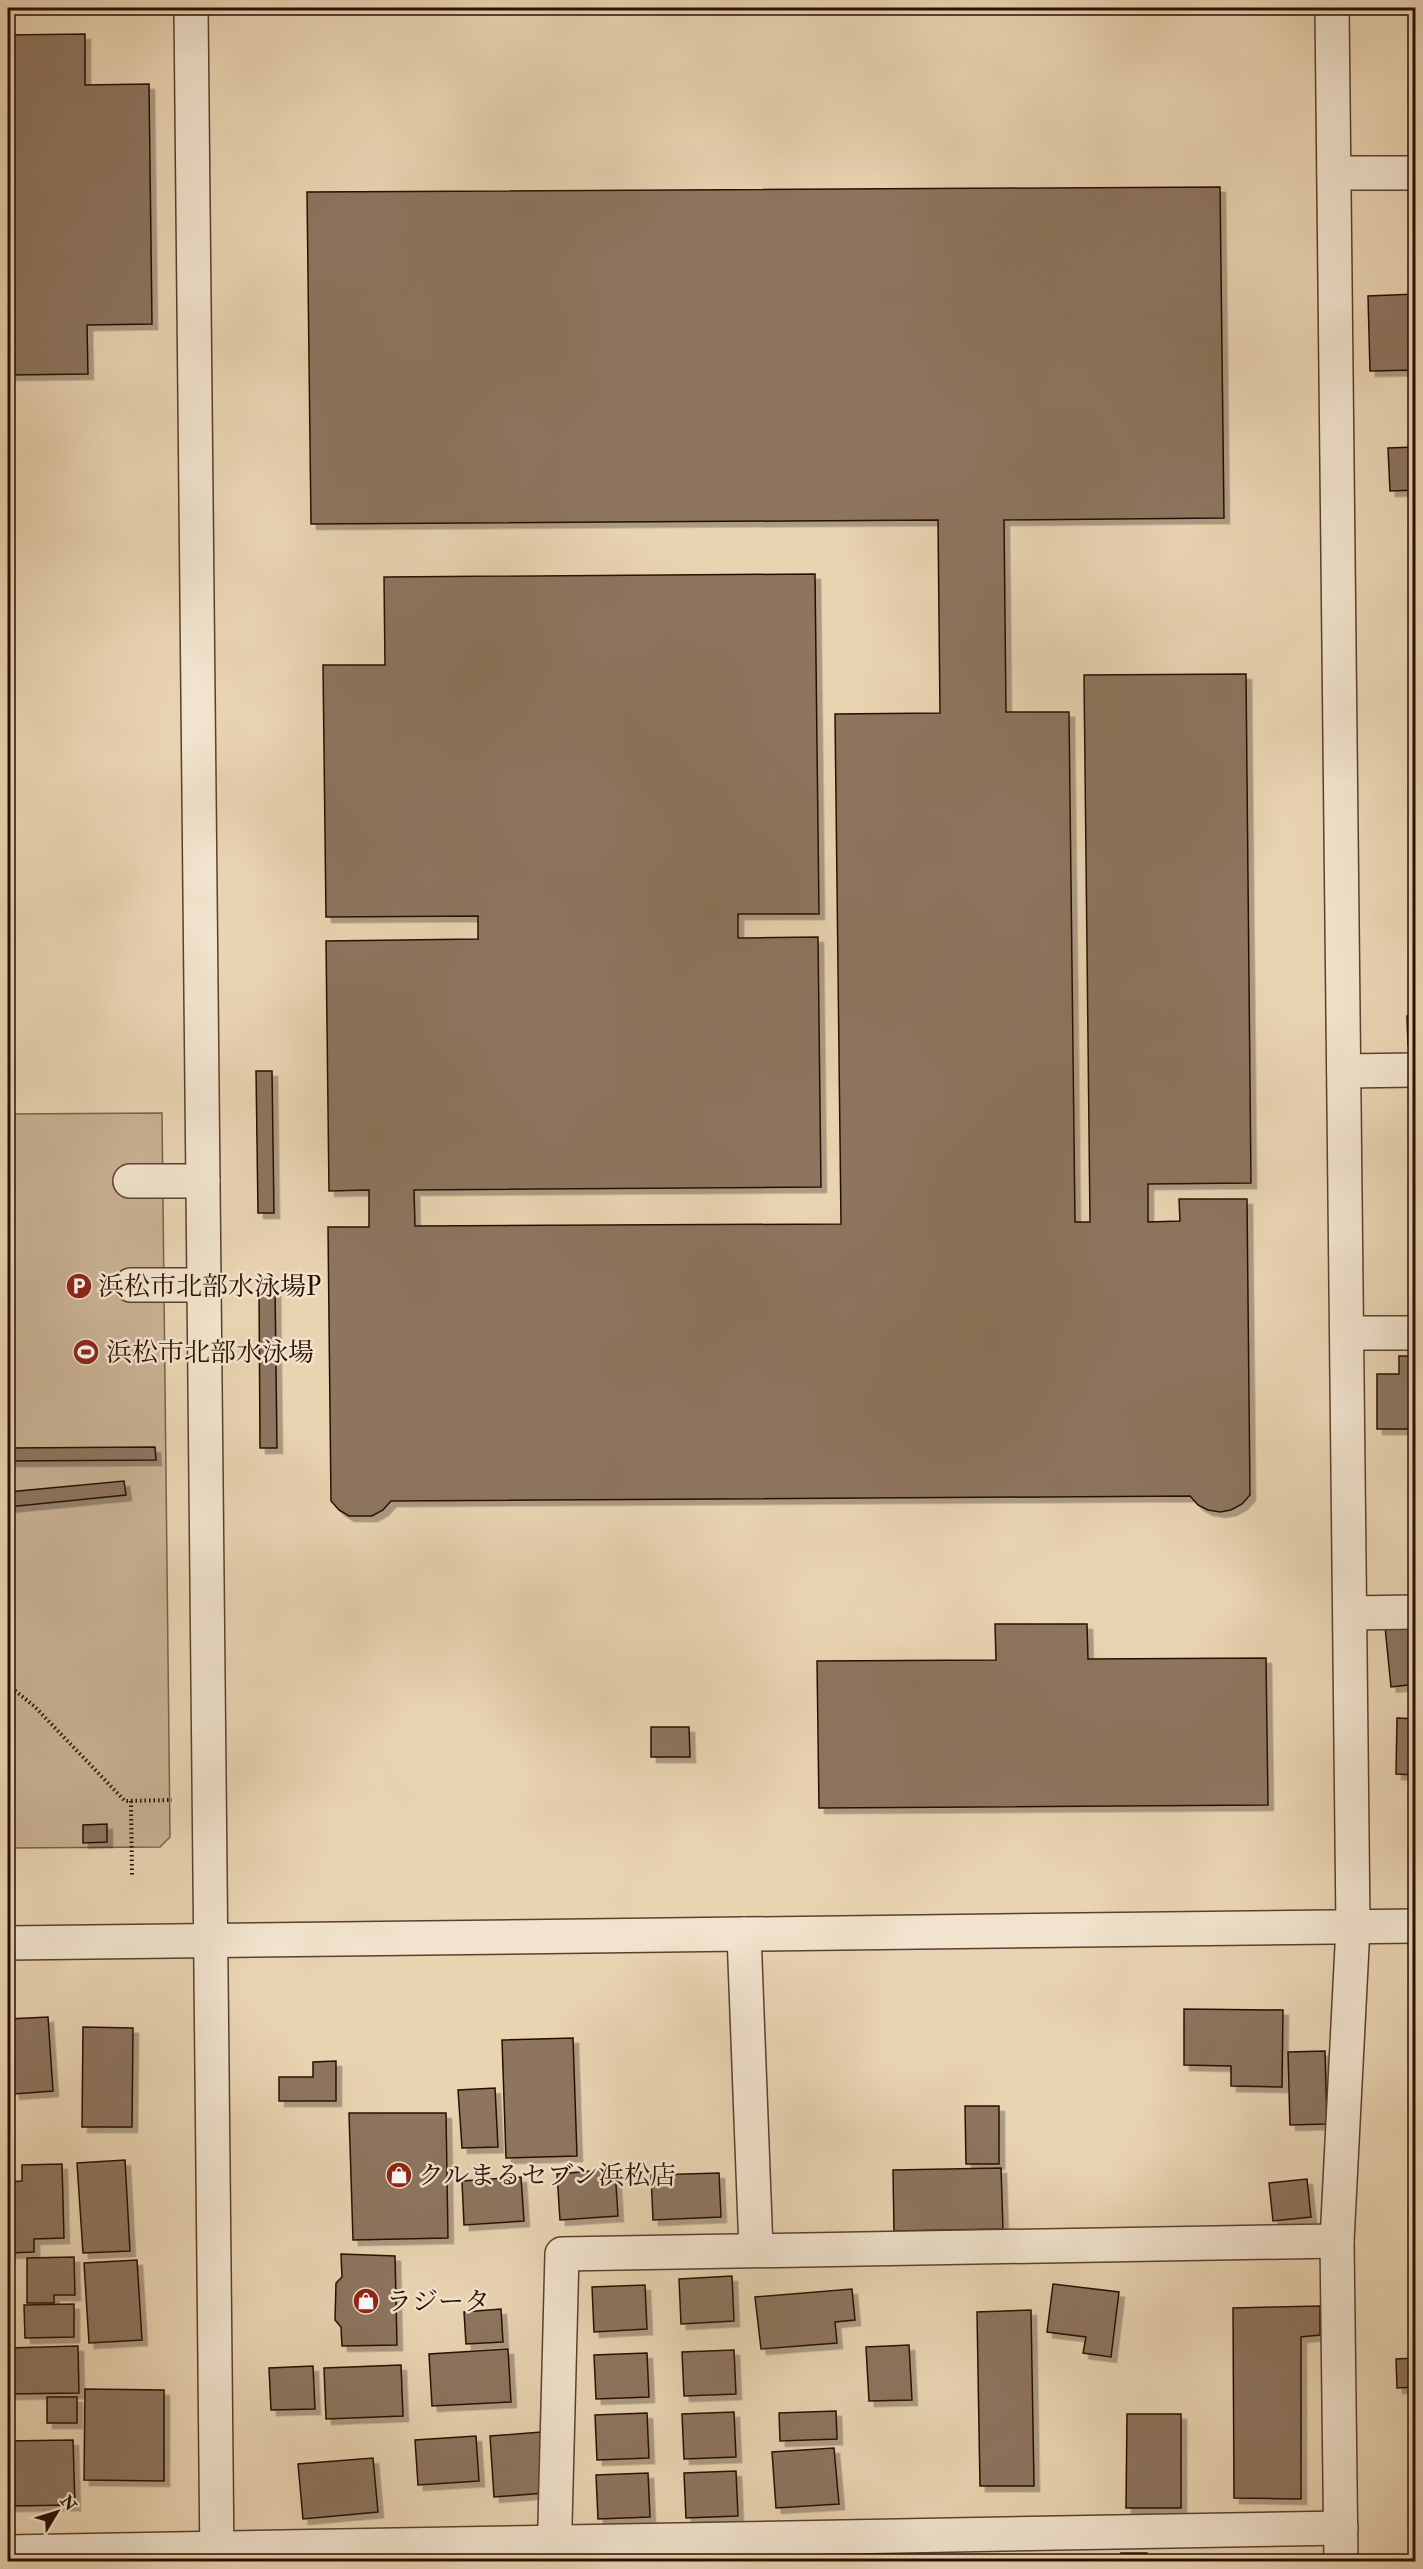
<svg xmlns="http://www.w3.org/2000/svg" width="1423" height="2569" viewBox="0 0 1423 2569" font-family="'IM FELL Double Pica','Noto Serif JP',serif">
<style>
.green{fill:#c9b294;stroke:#7a604b;stroke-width:1.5}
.building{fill:#8d755e;stroke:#2a0e02;stroke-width:1.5;filter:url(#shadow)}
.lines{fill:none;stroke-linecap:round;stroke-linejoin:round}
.minor-casing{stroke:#5a402e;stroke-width:36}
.path{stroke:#2a0e02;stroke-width:4;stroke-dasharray:1.5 3;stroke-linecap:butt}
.minor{stroke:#f1e3cd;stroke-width:33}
.labels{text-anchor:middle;stroke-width:5;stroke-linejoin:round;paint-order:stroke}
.poi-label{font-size:26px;fill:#2a0e02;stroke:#f1e3cd;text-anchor:start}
</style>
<defs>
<filter id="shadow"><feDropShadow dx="5.5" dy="5.5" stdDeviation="0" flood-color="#0004"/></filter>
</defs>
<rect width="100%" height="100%" fill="#e9d4b2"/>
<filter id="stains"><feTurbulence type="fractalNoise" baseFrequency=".00333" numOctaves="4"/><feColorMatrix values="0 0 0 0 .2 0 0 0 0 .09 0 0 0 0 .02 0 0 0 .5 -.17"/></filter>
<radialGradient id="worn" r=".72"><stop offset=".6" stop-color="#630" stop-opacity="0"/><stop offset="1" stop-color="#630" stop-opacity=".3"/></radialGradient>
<!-- green -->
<polygon class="green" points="162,1113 170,1837 160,1847 8,1848 8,1114"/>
<!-- building -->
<g class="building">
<polygon points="85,34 85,85 149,84 152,324 87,325 88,374 8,375 8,35"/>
<polygon points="1220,187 1224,518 1004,520 1006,712 1069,712 1075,1222 1090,1222 1084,675 1246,674 1251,1183 1148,1184 1148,1222 1180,1221 1179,1199 1247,1199 1250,1495 1242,1504 1231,1510 1220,1512 1208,1510 1198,1505 1190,1496 391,1501 383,1510 372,1516 349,1516 339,1510 331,1501 328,1227 369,1227 369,1190 329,1191 326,941 478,939 478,916 326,917 323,665 385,665 384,577 815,574 819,914 738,914 738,938 818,937 821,1187 414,1190 415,1226 841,1224 835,714 940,713 938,520 311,524 307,192"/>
<polygon points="1416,294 1416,370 1370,371 1368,296"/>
<polygon points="1416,447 1416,490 1390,491 1388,448"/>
<polygon points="1407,1016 1416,1016 1416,1045 1408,1045"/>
<polygon points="256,1071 272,1071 274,1213 258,1213"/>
<polygon points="259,1286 275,1286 277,1448 260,1448"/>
<polygon points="1399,1356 1416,1356 1416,1429 1377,1429 1377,1374 1399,1374"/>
<polygon points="155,1447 156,1460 8,1461 8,1448"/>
<polygon points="124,1481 126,1495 8,1507 8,1492"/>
<polygon points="995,1624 1087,1624 1088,1659 1266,1658 1268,1805 819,1808 817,1661 996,1660"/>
<polygon points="1416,1624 1416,1684 1391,1687 1385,1627"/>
<polygon points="1397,1718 1416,1719 1416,1775 1396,1774"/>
<polygon points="651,1727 689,1727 690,1757 651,1757"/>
<polygon points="107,1824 107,1842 83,1843 83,1825"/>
<polygon points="1184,2009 1283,2010 1282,2087 1231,2086 1231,2066 1184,2065"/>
<polygon points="48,2017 53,2091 14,2094 13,2068 8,2069 8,2019"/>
<polygon points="83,2027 133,2028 132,2127 82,2127"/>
<polygon points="573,2038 577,2156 506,2158 502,2040"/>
<polygon points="1325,2051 1327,2124 1290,2125 1288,2052"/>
<polygon points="336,2061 336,2101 279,2101 279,2077 313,2077 313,2062"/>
<polygon points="495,2088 498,2147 462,2148 458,2090"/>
<polygon points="965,2106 999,2106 999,2164 966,2164"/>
<polygon points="349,2113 446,2113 448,2238 353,2240"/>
<polygon points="125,2160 130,2251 83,2253 77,2163"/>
<polygon points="62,2164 64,2238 34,2239 34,2252 8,2253 8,2182 22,2181 22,2165"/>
<polygon points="1001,2168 1003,2229 894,2231 893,2170"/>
<polygon points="615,2169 618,2216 560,2220 557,2174"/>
<polygon points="719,2173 721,2217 653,2220 651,2175"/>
<polygon points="521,2177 524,2221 464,2225 462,2181"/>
<polygon points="1307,2179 1311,2217 1273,2221 1269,2183"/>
<polygon points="341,2254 395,2256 397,2345 342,2346 341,2327 335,2320 336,2283 342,2277"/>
<polygon points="74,2257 75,2295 54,2295 54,2303 27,2303 27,2258"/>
<polygon points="137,2260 142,2340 89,2343 84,2263"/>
<polygon points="732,2276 734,2321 681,2324 679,2279"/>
<polygon points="1053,2284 1119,2292 1111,2357 1083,2353 1086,2337 1047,2332"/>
<polygon points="645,2285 647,2329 594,2332 592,2287"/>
<polygon points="852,2289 855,2320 835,2322 837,2343 761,2349 755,2297"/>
<polygon points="74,2304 74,2337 25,2338 24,2305"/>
<polygon points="1320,2306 1320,2335 1301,2337 1301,2499 1234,2498 1233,2308"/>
<polygon points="501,2309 503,2342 466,2344 464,2312"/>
<polygon points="1031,2310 1034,2486 980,2486 977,2312"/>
<polygon points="909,2345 912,2400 869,2401 866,2347"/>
<polygon points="78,2346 79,2393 8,2394 8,2348"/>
<polygon points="508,2349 511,2402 432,2406 429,2354"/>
<polygon points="734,2350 736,2394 684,2396 682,2352"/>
<polygon points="647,2353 649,2397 596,2399 594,2355"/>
<polygon points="1416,2358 1416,2387 1397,2388 1396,2359"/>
<polygon points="401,2365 403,2416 326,2419 324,2368"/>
<polygon points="313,2366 315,2409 271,2410 269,2368"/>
<polygon points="85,2389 164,2390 164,2481 84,2480"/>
<rect x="47" y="2397" width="30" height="26"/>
<polygon points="836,2411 837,2439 780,2441 779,2413"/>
<polygon points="734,2412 736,2457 684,2459 682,2414"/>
<polygon points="647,2413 649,2458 597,2460 595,2415"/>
<polygon points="1127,2414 1181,2414 1181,2508 1126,2508"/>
<polygon points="541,2432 545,2493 494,2497 490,2436"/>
<polygon points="476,2436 479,2481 418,2485 415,2440"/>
<polygon points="73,2440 75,2505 8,2506 8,2441"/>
<polygon points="834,2448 839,2504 776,2508 772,2452"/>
<polygon points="373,2458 378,2512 303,2519 298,2464"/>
<polygon points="736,2471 738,2516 686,2518 684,2473"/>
<polygon points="648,2473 650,2517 598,2519 596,2475"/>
<polygon points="1412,2537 1416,2537 1416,2562 1413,2562"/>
<polygon points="1121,2553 1147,2553 1148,2562 1121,2562"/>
<polygon points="1232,2558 1232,2562 1182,2562 1182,2559"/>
</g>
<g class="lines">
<defs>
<g id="minor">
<polyline points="191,8 217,2562"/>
<polyline points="1332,8 1353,1927 1337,2241 1341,2562"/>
<polyline points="1334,173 1416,173"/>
<polyline points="1344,1071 1416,1070"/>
<polyline points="130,1181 203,1181"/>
<polyline points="131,1285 204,1285"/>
<polyline points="1347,1333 1416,1333"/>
<polyline points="1350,1613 1416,1612"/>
<polyline points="744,1934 756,2250"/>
<polyline points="8,1943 1416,1926"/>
<polyline points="8,2552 1341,2528"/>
<polyline points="554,2562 562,2254 1337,2241"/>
</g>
</defs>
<!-- minor casing -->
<use href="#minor" class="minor-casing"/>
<!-- path -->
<g class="path">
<polyline points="8,1685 34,1706 125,1801 172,1800"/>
<polyline points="131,1801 132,1875"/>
</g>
<!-- minor -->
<use href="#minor" class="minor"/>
</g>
<!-- icons -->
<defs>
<symbol id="parking-disc" viewBox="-11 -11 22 22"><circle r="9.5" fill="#8f2418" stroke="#f1e3cd"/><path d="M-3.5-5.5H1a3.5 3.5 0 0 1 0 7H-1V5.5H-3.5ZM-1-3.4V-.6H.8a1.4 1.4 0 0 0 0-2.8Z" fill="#fff"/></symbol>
<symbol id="stadium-disc" viewBox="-11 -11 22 22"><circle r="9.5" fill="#8f2418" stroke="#f1e3cd"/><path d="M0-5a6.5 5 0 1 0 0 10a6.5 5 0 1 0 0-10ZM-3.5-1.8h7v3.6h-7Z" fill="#fff"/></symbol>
<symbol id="shop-disc" viewBox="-11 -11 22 22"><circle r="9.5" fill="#8f2418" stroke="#f1e3cd"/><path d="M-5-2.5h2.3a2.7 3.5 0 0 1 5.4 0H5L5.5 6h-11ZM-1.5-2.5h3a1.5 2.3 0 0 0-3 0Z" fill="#fff"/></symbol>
</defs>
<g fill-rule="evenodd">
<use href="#parking-disc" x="64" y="1271" width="30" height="30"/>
<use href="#stadium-disc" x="71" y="1337" width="30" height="30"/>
<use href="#shop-disc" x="384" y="2160" width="30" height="30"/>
<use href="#shop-disc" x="351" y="2286" width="30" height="30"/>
</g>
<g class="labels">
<!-- poi labels -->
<g class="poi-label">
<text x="98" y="1295">浜松市北部水泳場P</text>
<text x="106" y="1361">浜松市北部水泳場</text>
<text x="418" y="2184">クルまるセブン浜松店</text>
<text x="386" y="2310">ラジータ</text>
</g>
</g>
<!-- margin -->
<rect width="1423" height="2569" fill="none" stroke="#e9d4b2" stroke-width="30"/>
<rect x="9" y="9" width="1405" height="2551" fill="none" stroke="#2a0e02" stroke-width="3"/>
<rect x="15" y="15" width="1393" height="2539" fill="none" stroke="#2a0e02" stroke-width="1.5"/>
<!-- north arrow -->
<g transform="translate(57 2512) rotate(52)" stroke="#f1e3cd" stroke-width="4.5" paint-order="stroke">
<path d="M0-4.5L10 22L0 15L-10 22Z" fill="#2a0e02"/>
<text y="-9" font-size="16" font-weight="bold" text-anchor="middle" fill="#2a0e02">N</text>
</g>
<rect width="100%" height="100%" filter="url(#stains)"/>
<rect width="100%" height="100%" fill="url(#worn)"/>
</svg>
